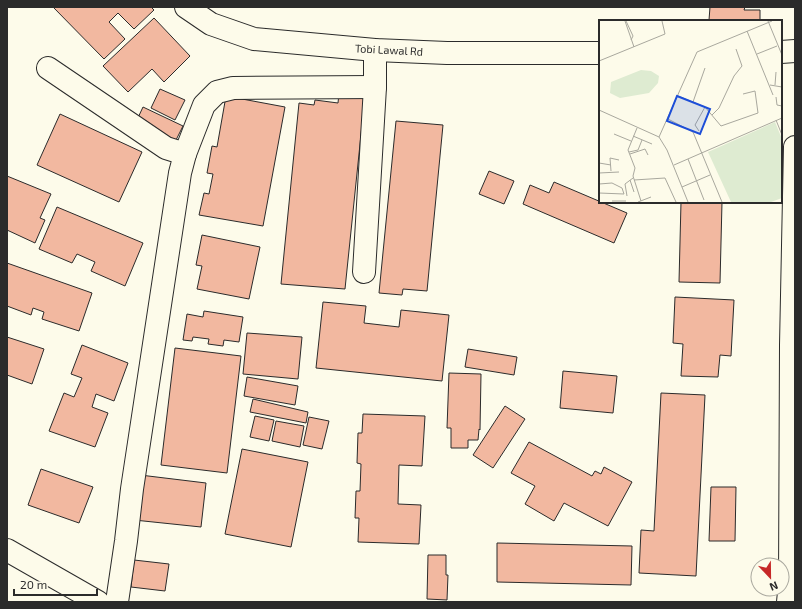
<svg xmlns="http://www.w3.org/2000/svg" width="802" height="609" viewBox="0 0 802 609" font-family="'Exo 2',sans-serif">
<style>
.building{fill:#f2b8a0;stroke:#2b2b2b}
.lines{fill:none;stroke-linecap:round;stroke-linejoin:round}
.street-casing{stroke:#2b2b2b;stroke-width:24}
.secondary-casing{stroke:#2b2b2b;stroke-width:24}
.street{stroke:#fdfbea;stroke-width:22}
.secondary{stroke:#fdfbea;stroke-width:22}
.labels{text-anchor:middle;stroke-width:3;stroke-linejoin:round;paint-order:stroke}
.street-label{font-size:11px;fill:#2b2b2b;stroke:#fdfbea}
.inset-road{fill:none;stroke:#a9a89e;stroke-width:1}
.view{fill:#1d4ed8;fill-opacity:0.15;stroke:#1d4ed8;stroke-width:2}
.inset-edge{fill:none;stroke:#2b2b2b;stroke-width:2}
</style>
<rect width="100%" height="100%" fill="#fdfbea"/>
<!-- building -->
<g class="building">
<polygon points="53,7 151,7 154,10 134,29 118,13 109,22 125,39 104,59"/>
<polygon points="710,7 745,7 744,10 760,10 760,20 709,20"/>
<polygon points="154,18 190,56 164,82 152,69 128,92 103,66"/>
<polygon points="160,89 185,100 175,120 151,108"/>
<polygon points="339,93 365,96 345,289 281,284 299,103 314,105 315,100 338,103"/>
<polygon points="226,96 285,107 263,226 199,215 204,193 209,194 213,174 207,173 212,146 217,147"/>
<polygon points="143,107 183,126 176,140 136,122"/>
<polygon points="60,114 142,152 119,202 37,165"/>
<polygon points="396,121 443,125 427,291 403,289 402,295 379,293"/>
<polygon points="489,171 514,181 504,204 479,194"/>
<polygon points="7,176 51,194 40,218 45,220 35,243 7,230"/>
<polygon points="554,182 627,213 614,243 523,204 530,185 549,193"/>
<polygon points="681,202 722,202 720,283 679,282"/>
<polygon points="57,207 143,243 125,286 91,271 95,262 77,254 72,263 39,249"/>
<polygon points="202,235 260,247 249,299 197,289 202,266 196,265"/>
<polygon points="7,263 92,293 79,331 42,319 44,312 33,308 31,315 7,306"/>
<polygon points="675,297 734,300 731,356 720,355 718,377 681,376 683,344 673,343"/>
<polygon points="323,302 366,306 364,323 399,327 401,310 449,315 442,381 316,368"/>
<polygon points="204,311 243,317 239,342 224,340 223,346 208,344 209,339 193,337 192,341 183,340 187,314 203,317"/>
<polygon points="247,333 302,337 298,379 243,374"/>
<polygon points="7,337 44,349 32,384 7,375"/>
<polygon points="82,345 128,363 114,401 96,394 92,407 108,413 95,447 49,431 64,393 74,397 82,378 71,374"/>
<polygon points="175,348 241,356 227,473 161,465"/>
<polygon points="468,349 517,357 514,375 465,367"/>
<polygon points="563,371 617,376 613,413 560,408"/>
<polygon points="449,373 481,374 480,430 479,429 478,440 468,440 468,448 451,448 451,428 447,428"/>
<polygon points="247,377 298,386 295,405 244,396"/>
<polygon points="661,393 705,395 696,576 639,573 641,530 654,531"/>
<polygon points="253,399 308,412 306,423 250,412"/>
<polygon points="505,406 525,419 493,468 473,455"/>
<polygon points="363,414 425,416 422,466 399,465 398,504 421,505 419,544 358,542 359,518 355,518 356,491 360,491 361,464 357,463 358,433 362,433"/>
<polygon points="255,416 274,420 269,441 250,437"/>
<polygon points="309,417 329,421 322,449 303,445"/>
<polygon points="276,421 304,426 300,447 272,441"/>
<polygon points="529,442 592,476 595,471 601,474 604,467 632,482 608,526 564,503 554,521 525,504 535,486 511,473"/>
<polygon points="242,449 308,462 291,547 225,534"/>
<polygon points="41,469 93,487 79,523 28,505"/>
<polygon points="140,475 206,483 201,527 134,520"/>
<polygon points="711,487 736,487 735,541 709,541"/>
<polygon points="497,543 632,546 631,585 497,582"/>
<polygon points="428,555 446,555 446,575 448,575 447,600 427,599"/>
<polygon points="134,560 169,564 165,591 131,587"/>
</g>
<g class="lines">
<defs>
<g id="street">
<polyline points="186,7 211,24 254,39 375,50 447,53 600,53"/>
<polyline points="781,52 795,51"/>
<polyline points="48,68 166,148 185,154 180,173 132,489 126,541 117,602"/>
<polyline points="185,154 204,105 217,92 233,88 375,87"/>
<polyline points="364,272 375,87 375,50"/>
<polyline points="7,550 98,602"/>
</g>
<polyline id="secondary" points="788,602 790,582 791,345 795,147"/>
</defs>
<!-- street casing -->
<use href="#street" class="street-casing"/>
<!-- secondary casing -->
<use href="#secondary" class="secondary-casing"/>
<!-- street -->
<use href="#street" class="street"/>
<!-- secondary -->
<use href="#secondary" class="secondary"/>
</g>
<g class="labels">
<!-- street labels -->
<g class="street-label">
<text transform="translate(389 50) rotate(3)" y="4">Tobi Lawal Rd</text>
</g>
</g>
<!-- overview -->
<g transform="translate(599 20)">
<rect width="183" height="183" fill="#fdfbea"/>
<path d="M42,50L52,51L60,56L59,63L50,73L21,78L11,73L12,62ZM176,102L183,119V178L172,182H132L109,132Z" fill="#deebd1"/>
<path class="inset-road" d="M26,1L35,27M27,1L34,16L32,20M169,1L183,35M148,11L174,75M158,34L178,26M0,41L66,14L63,1M171,65L183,67M176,65L177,52M79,76L106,87L122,106L159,93L156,71L144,74M177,77L178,85L183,86M94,82L106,48M0,90L60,117L68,130L89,182M113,95L120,88L135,56L143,46L137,29M69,99L94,112L123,182M177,100L183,115M38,108L29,130L36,148L34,156L42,181M100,111L96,105L106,87M15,114L32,121M34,116L53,124M60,117L98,32L173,1M30,132L39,130L43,120M31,134L46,129L49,135M89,139L105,180M0,143L12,145M75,145L183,98M12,151L11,138L20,140M0,153L20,152M31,160L35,172M35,160L66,158L77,182M0,164L13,163L23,168L25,174L0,173M83,167L111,155M28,176L26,164L34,158M13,181H27M39,182L52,177"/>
<path class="view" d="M78,76L111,89L101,114L68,101Z"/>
<rect width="183" height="183" class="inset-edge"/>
</g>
<!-- border -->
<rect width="802" height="609" fill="none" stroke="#2b2b2b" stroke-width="16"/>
<!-- north arrow -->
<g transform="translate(770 577) rotate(158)"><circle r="19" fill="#fdfbea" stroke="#a9a89e"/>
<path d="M0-3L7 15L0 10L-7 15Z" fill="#c62828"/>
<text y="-6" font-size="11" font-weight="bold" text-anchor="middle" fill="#2b2b2b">N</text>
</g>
<!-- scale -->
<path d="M14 589v6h83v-6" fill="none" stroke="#2b2b2b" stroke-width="2"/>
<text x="20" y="589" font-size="12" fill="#2b2b2b" stroke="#fdfbea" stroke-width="3" paint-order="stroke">20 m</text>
</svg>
